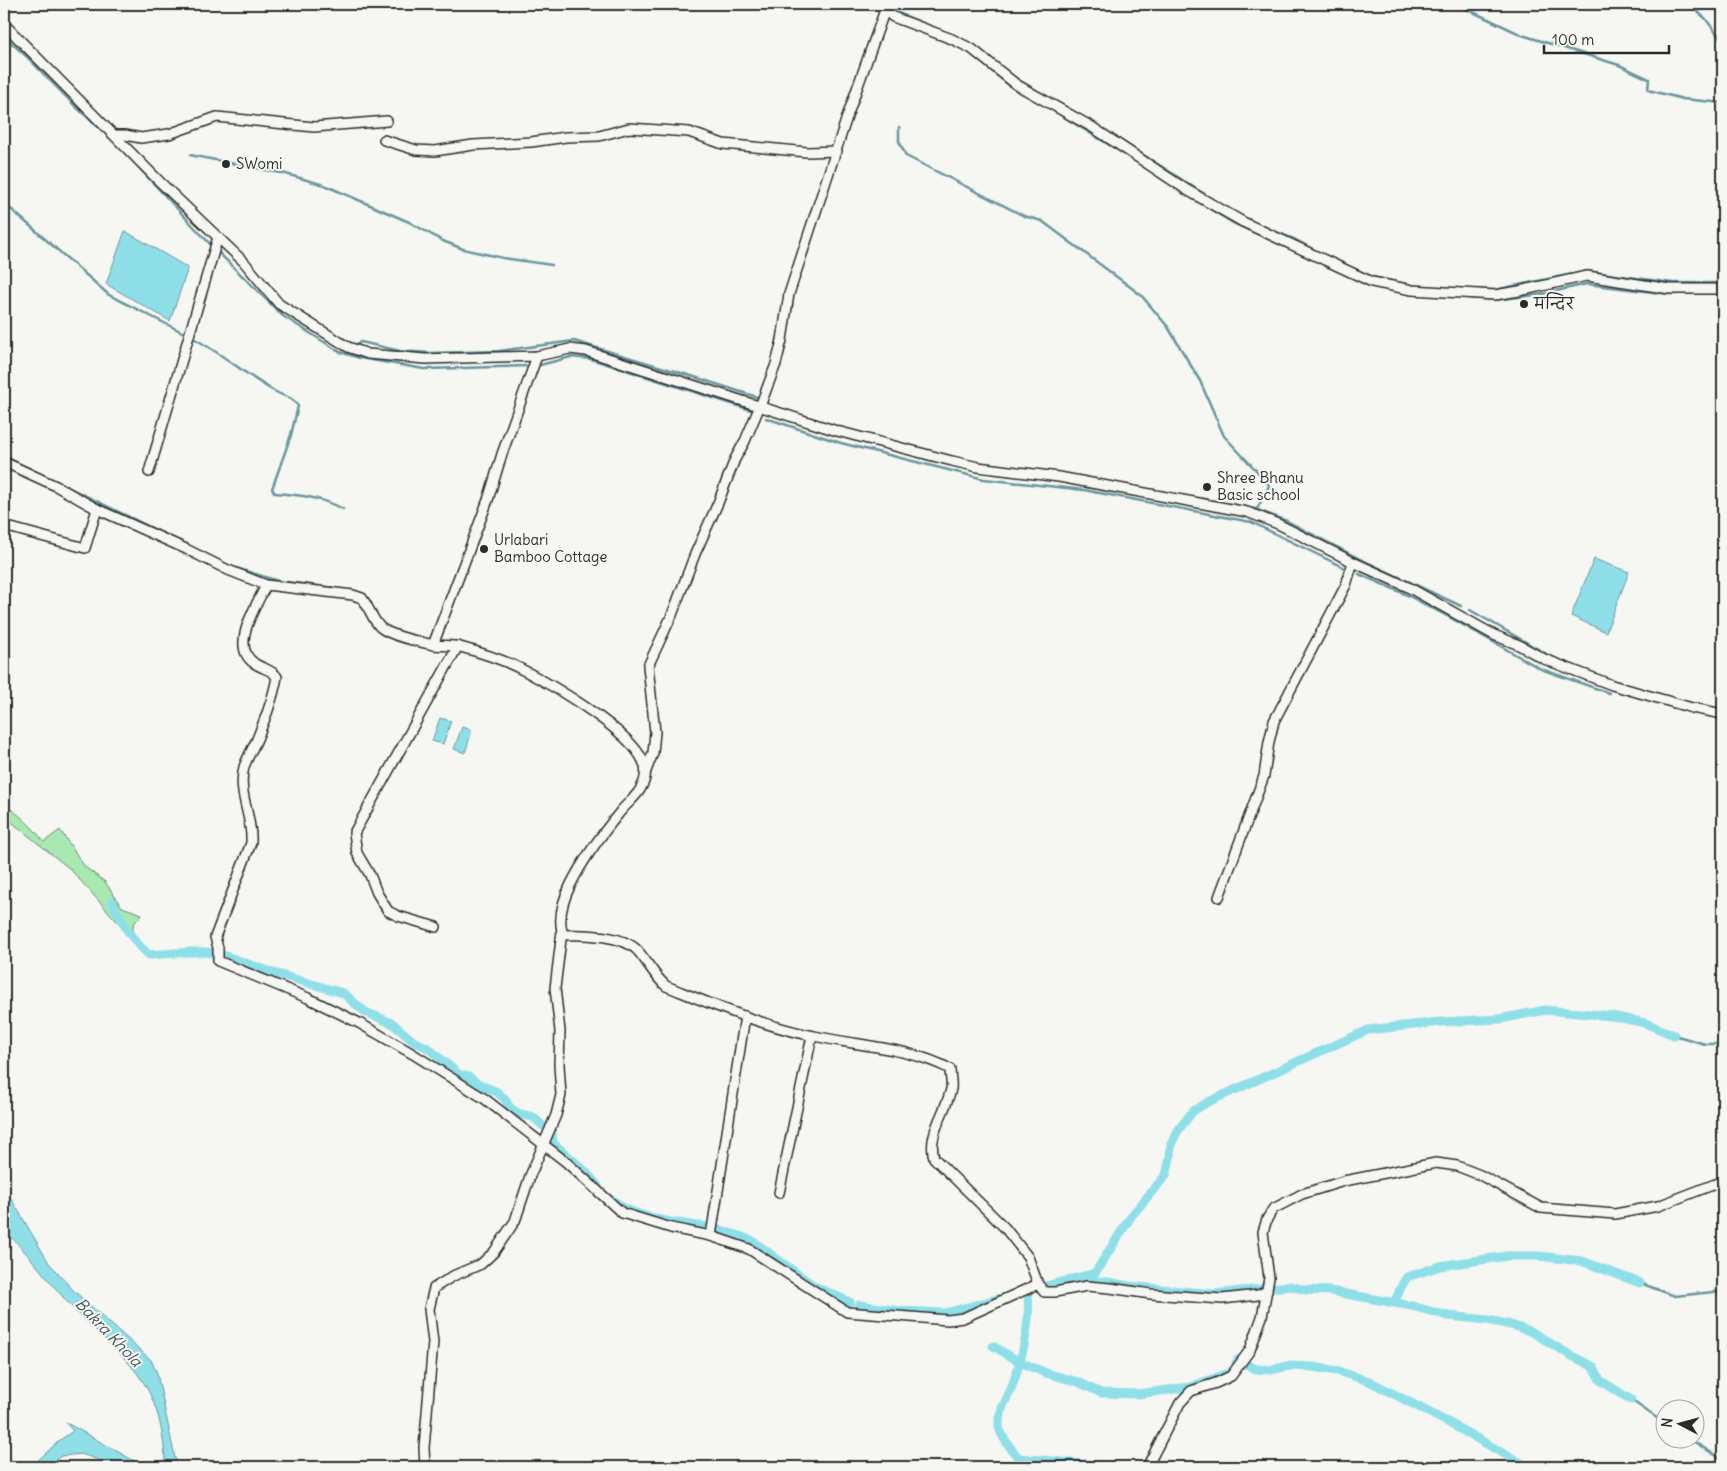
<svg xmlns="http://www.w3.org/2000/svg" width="1727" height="1471" viewBox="0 0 1727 1471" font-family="Delius,'Playpen Sans Deva',sans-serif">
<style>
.green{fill:#a8e9b2;stroke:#6a8a6e}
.water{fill:#8fdfe9;stroke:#67979d}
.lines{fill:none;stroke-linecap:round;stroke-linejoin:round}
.stream{stroke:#67979d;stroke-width:2.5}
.canal{stroke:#8fdfe9;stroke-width:9}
.minor-casing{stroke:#2b2b2b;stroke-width:12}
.minor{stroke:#f6f6f2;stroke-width:9}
.poi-dot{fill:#2b2b2b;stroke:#f6f6f2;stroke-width:2}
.labels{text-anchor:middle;stroke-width:4;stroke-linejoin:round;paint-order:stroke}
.poi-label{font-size:15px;fill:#2b2b2b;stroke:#f6f6f2;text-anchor:start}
.water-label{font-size:16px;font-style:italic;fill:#44585a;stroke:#f6f6f2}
</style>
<rect width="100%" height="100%" fill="#f6f6f2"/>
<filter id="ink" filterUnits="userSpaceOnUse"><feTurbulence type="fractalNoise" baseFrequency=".02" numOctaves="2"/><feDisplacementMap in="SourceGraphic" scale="10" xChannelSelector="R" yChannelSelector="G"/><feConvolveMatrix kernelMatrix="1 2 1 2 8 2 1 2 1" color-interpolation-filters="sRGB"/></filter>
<g filter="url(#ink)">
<!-- green -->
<path class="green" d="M4,804C20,815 32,826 44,842L60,830L85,867L105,882L122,907L142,914L133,925V939L70,869L4,816Z"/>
<!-- water -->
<g class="water">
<polygon points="125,231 188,268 170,321 106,284"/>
<polygon points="1594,559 1629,572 1606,632 1571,616"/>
<polygon points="440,718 451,721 443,744 432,741"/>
<polygon points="462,727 472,730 465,753 454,749"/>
<path d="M4,1193L12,1200L49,1263L73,1290L151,1360L157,1373L175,1458L179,1467H165C165,1439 159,1408 144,1383C127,1356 95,1331 73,1308C49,1283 29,1253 4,1230Z"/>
<polygon points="65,1422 145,1467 111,1467 96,1459 81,1454 61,1456 47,1467 31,1467 60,1440 73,1431"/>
</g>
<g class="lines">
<!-- stream -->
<g class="stream">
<polyline points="869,4 877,6"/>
<polyline points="1456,4 1522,35 1619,65 1649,79 1648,90 1683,99 1723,103"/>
<polyline points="1688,4 1705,18 1723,42"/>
<polyline points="898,13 943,31"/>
<polyline points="899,24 957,46"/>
<polyline points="4,36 26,56 73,104 109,137"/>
<polyline points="967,50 1010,86 1015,89"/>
<polyline points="1012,76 1081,116"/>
<polyline points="1059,114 1137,162"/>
<polyline points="899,127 899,141 906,156 1024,216 1042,221 1141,295 1168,327 1200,381 1224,436 1268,483 1269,486 1257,509"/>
<polyline points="1103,129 1212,199"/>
<polyline points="127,155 211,245"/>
<polyline points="190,155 286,174 324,185 409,222 443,241 463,249 503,258 552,265"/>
<polyline points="1190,197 1233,223 1289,248"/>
<polyline points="4,203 109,295 186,334"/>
<polyline points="1258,224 1296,240 1326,256"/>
<polyline points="218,252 283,316 340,352 360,358 424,369 530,366"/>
<polyline points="1356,270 1373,277 1415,286"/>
<polyline points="1461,289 1494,290 1587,271 1672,283 1723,283"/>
<polyline points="1432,295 1495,300 1543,294 1587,284 1669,294 1709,293"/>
<path d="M191,337C221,352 246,376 276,392C285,397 293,397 298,406L291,435L272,489L275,493C300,495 320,497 343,509"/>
<polyline points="354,345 361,342 400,351 430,353 499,351 574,341 688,375 760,398"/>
<polyline points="536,366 571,357 591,359 754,411"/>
<polyline points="766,418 841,443 984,479 1084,490 1251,522 1347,569"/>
<polyline points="4,456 230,566 278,581 335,588"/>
<polyline points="1232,505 1255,509 1287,521 1360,559 1461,606"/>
<polyline points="1359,574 1405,594 1449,617 1541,669 1609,693"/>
<polyline points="1470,610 1550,656 1605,678"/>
<polyline points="1674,1035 1705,1044 1723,1044"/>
<polyline points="1640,1283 1675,1296 1723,1291"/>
<polyline points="1631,1400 1664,1423"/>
<polyline points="1688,1438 1723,1460"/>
</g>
<!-- canal -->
<g class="canal">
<path d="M112,901C122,923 130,938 149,955L188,952H206L223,955L274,973L343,993L365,1012L392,1023L413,1041L428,1048L458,1074L469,1077L478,1084L497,1092L505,1099L510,1108L520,1114L533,1117L543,1126"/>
<polyline points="552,1134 553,1143 585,1171 598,1186"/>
<path d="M613,1200C631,1218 681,1224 707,1227"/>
<polyline points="718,1229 751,1240 814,1286 850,1302"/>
<polyline points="1079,1280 1108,1282 1128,1286 1214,1294 1290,1286 1306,1290 1330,1291 1412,1306 1448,1316 1488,1320 1511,1325 1532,1332 1570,1355 1594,1367 1600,1380 1631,1400"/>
<polyline points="1046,1286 1095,1273 1132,1215 1166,1175 1170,1158 1171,1144 1179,1129 1193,1111 1208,1102 1368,1030 1440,1022 1500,1019 1545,1010 1612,1016 1645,1023 1674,1035"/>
<path d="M1028,1294C1031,1326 1022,1359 1011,1389C1006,1401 998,1412 999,1426C999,1434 1014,1453 1019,1458L1114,1467"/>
<polyline points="1391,1303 1395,1301 1402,1285 1407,1277 1440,1266 1507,1256 1539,1256 1582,1261 1640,1283"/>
<polyline points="859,1305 900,1311 945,1313 1001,1298"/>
<polyline points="993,1346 1020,1362 1046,1373 1078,1382 1101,1393 1138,1394 1190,1387 1229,1373"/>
<polyline points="1236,1363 1238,1360 1256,1369 1271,1370 1288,1366 1313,1367 1337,1371 1369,1381 1451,1424 1528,1467"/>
</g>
<defs>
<g id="minor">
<polyline points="885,10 893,17 952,39 972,49 1017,85 1092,127 1187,190 1243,222 1372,282 1412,290 1495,295 1519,291 1587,276 1670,289 1723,289"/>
<polyline points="4,24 160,182 244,262 279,304 348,347 368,354 425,359 537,356 570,349 586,351 837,431 952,461 978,467 1059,477 1247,512 1278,524 1353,562 1408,587 1494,635 1519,645 1544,659 1612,685 1692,708 1723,714"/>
<polyline points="115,135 125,135 141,138 169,134 217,117 314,127 387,121"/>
<polyline points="384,140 416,150 435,151 473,145 531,142 566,137 599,136 629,128 689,132 723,144 807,152 837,151"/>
<path d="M4,462L56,486L97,509L186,549L228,570L266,585L353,595L362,598C369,607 372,619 380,627C390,636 420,642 434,645C442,646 452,645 460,647C483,653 507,661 527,672C557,688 630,731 643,761C647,768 646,779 642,786C637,797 627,803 620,812C602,834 584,858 571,884C564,898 558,915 562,931L555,988L560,1031L559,1065L561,1095L556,1115L530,1176L515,1221L494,1252L481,1264L453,1276L434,1288L429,1309L433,1342L424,1448L425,1467"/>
<polyline points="149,472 218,237"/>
<polyline points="4,526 85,548 97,509"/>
<path d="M266,585C257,605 229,646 254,663C262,669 272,669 277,677C273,699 265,719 257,739C253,748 247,758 244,767C237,794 253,817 251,843L215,937L218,948V961L308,998L359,1023L413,1054L485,1099L566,1162L622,1213L671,1228L711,1236L749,1249L847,1312L948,1320L963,1318L1038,1284"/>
<polyline points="433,645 488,500 502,454 537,356"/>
<polyline points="646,771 653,753 655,732 648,666 672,615 695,554 718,503 735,459 745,441 762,401 776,364 782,340 789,294 848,114 887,4"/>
<polyline points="1219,897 1264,776 1269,742 1274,721 1346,585 1353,562"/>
<polyline points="436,927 398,916 388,911 377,893 370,875 357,853 354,833 458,646"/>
<path d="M562,931L563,935C584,934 622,935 637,950C648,962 654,976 666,986C714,1005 763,1026 814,1036C859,1046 908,1047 950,1069C950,1075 952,1083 951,1089C946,1112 927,1134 934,1158L1005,1228L1028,1257L1038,1284L1044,1292H1055L1087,1286L1110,1288L1151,1294L1222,1299L1258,1295L1267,1291"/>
<polyline points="779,1193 812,1036"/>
<polyline points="711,1236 745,1016"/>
<polyline points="1147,1467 1180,1403 1191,1391 1216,1383 1231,1376 1250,1350 1262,1317 1269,1278 1263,1232 1267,1219 1273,1209 1302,1194 1344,1181 1436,1163 1457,1166 1480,1175 1541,1208 1615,1214 1658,1206 1723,1181"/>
</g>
</defs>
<!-- minor casing -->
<use href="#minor" class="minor-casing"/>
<!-- minor -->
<use href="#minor" class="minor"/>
</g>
</g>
<!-- markers -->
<g class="poi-dot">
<circle cx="226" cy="164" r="5"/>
<circle cx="1524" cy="304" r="5"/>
<circle cx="1207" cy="487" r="5"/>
<circle cx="484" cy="549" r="5"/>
</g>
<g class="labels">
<!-- poi labels -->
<g class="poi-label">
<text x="236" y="169">SWomi</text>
<text x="1534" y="309">मन्दिर</text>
<text x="1217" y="483">Shree Bhanu<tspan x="1217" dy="17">Basic school</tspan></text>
<text x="494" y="545">Urlabari<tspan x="494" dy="17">Bamboo Cottage</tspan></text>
</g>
<!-- water labels -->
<g class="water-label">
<text transform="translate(109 1332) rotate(46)" y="6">Bakra Khola</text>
</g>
</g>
<!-- margin -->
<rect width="1727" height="1471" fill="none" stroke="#f6f6f2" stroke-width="20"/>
<rect x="10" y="10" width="1707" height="1451" fill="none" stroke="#2b2b2b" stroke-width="2" filter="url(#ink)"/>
<!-- north arrow -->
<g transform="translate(1680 1424) rotate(276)"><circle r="24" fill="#f6f6f2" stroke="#a5a5a2"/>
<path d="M0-4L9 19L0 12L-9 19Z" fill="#2b2b2b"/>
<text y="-8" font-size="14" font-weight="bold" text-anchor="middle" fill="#2b2b2b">N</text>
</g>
<!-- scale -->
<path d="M1544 45v8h125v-8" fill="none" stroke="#2b2b2b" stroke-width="2.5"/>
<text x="1552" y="45" font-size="15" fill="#2b2b2b" stroke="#f6f6f2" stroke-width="4" paint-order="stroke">100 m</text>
</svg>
